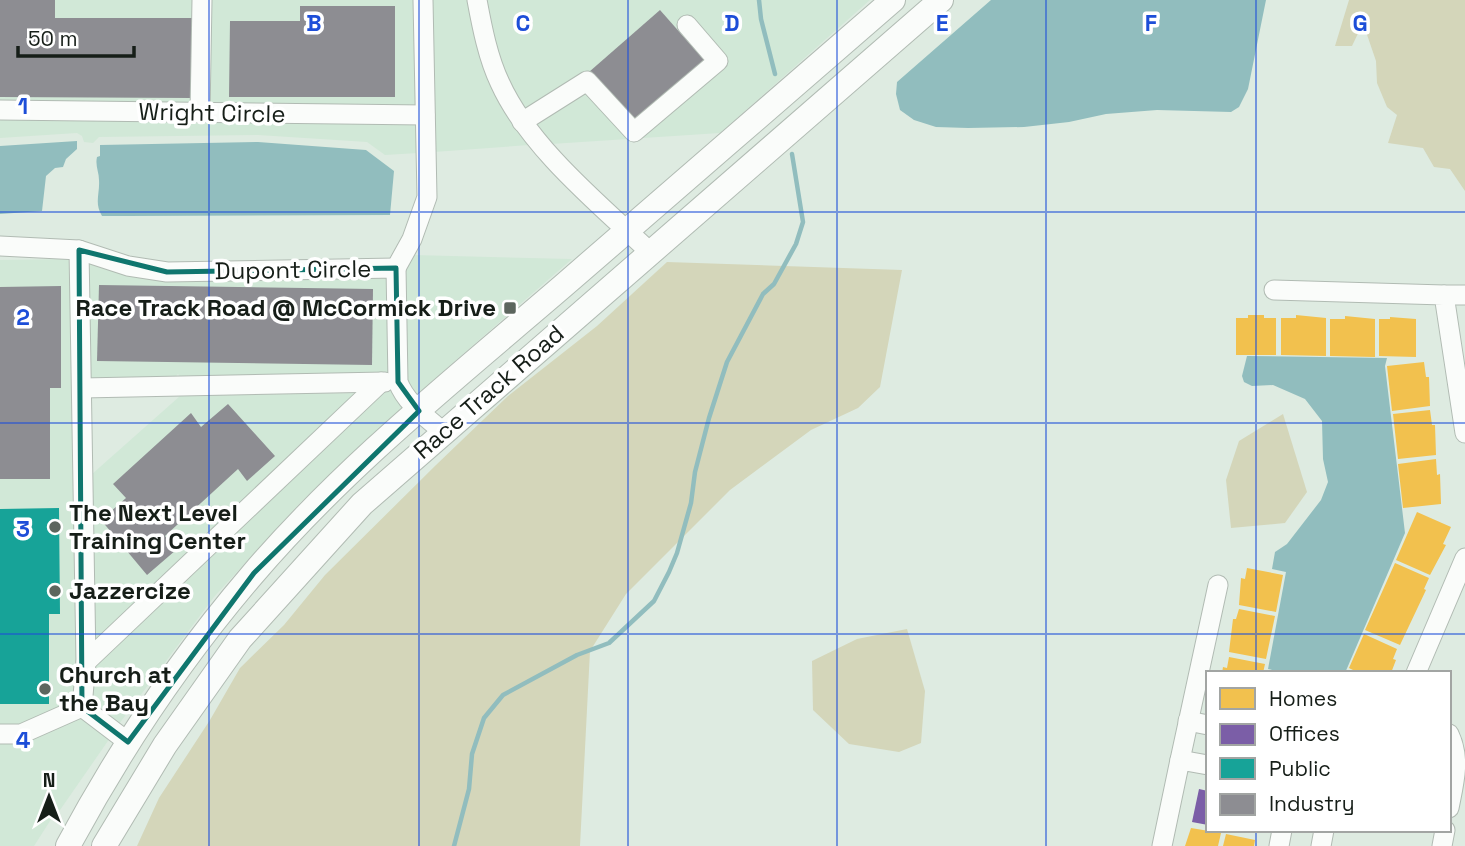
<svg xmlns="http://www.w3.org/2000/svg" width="1465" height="846" viewBox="0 0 1465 846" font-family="'Space Grotesk',sans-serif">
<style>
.built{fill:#d1e8d7}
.green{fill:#d4d6ba}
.water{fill:#91bdbe}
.homes{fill:#f2c14e}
.offices{fill:#7b5ea7}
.public{fill:#17a398}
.industry{fill:#8d8d92}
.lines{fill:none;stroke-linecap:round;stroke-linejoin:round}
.stream{stroke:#91bdbe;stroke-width:4.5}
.minor-casing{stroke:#b1bbb3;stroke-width:21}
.major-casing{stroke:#b1bbb3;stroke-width:26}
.minor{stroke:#fafcfa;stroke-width:19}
.major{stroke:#fafcfa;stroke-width:24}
.marked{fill:none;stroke:#0f766e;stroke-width:5;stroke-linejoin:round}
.grid{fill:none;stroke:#1d4ed8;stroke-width:2;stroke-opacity:0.55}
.poi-dot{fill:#5c665e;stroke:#fff;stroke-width:2.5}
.labels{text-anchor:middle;stroke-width:7;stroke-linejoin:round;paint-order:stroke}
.street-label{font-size:24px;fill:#161e18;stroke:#fff}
.poi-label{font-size:24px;font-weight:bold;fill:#161e18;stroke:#fff;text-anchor:start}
.grid-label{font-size:23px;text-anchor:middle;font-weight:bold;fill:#1d4ed8;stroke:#fff;stroke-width:7;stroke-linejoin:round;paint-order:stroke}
</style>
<rect width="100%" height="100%" fill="#deebe1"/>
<!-- built -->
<g class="built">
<polygon points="0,0 415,0 417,106 0,102"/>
<polygon points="431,0 469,0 529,145 434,152"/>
<polygon points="486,0 870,0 720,133 551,144 521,106 506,78 489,23"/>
<polygon points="0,119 417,124 418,153 385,155 367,142 258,135 99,137 93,143 84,142 82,136 77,133 0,138"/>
<polygon points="413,255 572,259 416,395 406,380 404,270"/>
<polygon points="72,259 75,467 72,470 76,474 78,661 75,701 19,725 0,725 0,260"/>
<polygon points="88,262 388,277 390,374 181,378 178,374 174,378 88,379"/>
<polygon points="393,391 403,407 301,502 214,597 119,724 90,703 94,666 385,392"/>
<polygon points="359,393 94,643 91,475 180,396"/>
<polygon points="81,717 110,738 60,810 57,810 34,846 0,846 0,743"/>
</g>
<!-- green -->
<g class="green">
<polygon points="1349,0 1465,0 1465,191 1450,169 1434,167 1423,148 1388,143 1397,115 1387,107 1377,83 1376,61 1363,23 1352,46 1335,46"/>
<polygon points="667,262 902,270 880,387 858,408 811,430 730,490 626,594 590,651 580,846 137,846 159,798 210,720 240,668 284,625 325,575 436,465 508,396 597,326"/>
<polygon points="1283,414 1307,492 1285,523 1231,528 1226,480 1239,441"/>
<polygon points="907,629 925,691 921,743 899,752 849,744 813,710 812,661 857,639"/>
</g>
<!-- water -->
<g class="water">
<polygon points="991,0 1266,0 1248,89 1239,107 1231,112 1157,110 1106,114 1069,122 1024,127 968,128 936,127 914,120 900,110 896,94 897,82"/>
<polygon points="77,141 77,149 66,159 63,167 55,168 46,176 42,211 0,214 0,146"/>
<path d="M258,142L366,150L394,171L390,215L126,216H102C94,203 100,194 99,180C99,172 95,166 97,157L100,156V145Z"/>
<polygon points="1247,356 1387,358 1385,366 1405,533 1345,673 1287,673 1268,669 1286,572 1272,569 1275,552 1287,544 1321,500 1328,482 1323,459 1322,421 1305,399 1273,385 1252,386 1244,382 1242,376"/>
</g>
<!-- homes -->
<g class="homes">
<polygon points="1248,315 1264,315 1264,318 1276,318 1276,355 1236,355 1236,318 1248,318"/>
<polygon points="1296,315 1326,318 1326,356 1281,355 1281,318 1296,318"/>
<polygon points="1345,316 1375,319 1375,357 1330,356 1330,319 1345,319"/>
<polygon points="1390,317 1416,319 1416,357 1379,356 1379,319 1390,319"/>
<polygon points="1424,362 1426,377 1429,377 1430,406 1392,411 1387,366"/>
<polygon points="1430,410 1432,425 1435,425 1436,455 1398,459 1393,414"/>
<polygon points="1436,459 1437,475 1440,474 1441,504 1403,508 1398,464"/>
<polygon points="1417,512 1451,527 1443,544 1446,545 1430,575 1396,560"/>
<polygon points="1395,563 1429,578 1424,589 1426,590 1400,645 1365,630"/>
<polygon points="1247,568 1283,575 1276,612 1239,605 1241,578 1245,579"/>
<polygon points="1239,609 1275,616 1266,659 1229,652 1233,619 1236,619"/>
<polygon points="1364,634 1397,649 1393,659 1396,660 1391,673 1359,673 1349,668"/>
<polygon points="1229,657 1265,664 1263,673 1222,673 1223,667 1227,668"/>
<polygon points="1191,828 1221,833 1218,846 1185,846"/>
<polygon points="1226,834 1255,840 1254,846 1223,846"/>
</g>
<!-- offices -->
<polygon class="offices" points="1199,789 1208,791 1208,825 1192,822"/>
<!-- public -->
<polygon class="public" points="59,508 60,614 49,614 49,704 0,704 0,509"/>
<!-- industry -->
<g class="industry">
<polygon points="0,0 55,0 55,18 192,18 193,98 0,97"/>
<polygon points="300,6 395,6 395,97 229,97 230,21 300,21"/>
<polygon points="660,10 705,61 631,124 589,72"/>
<polygon points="99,285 373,289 372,365 97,361"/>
<polygon points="61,286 61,388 50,388 50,479 0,479 0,287"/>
<polygon points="228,404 275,456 247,481 238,469 165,536 176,550 147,575 101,520 126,498 113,484 191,413 201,427"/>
</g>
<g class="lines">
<!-- stream -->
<g class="stream">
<polyline points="759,0 761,19 775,74"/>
<polyline points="454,846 469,789 472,754 484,718 503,695 577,655 609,643 654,601 669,572 677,553 691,503 695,472 709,418 727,362 763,294 774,284 796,244 803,222 792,154"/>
</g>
<defs>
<g id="minor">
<path d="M477,0C482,27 488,58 500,83C529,147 599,204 650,252"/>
<polyline points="0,110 425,115"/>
<polyline points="200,113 202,0"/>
<polyline points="522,122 587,81 634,132 718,61 687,25"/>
<path d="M0,246L79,250L128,266L167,272L396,268L398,382C406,403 426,417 443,432"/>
<polyline points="79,250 86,662 82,707"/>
<polyline points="396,268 412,239 427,197 423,0"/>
<polyline points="1274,290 1444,295 1465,433"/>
<polyline points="1444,295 1465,295"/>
<polyline points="82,388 385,382"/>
<polyline points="86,662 381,382"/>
<polyline points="1416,673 1465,558"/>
<polyline points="1188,721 1208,725"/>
<polyline points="0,734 21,734 82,707 128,742"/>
<path d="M1449,734C1461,759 1454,782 1449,808"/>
<polyline points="1180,760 1218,585"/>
<polyline points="1162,846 1180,760 1208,765"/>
<polyline points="1279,846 1282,830"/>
<polyline points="1321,846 1324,830"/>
<polyline points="1442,846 1445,830"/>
</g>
<g id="major">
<path d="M68,846C120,749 181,658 252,575C344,467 456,378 563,286C673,191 783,95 893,0"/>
<polyline points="104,846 165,745 240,639 362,504 941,0"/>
</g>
</defs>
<!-- minor casing -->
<use href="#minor" class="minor-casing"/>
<!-- major casing -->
<use href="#major" class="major-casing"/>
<!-- minor -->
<use href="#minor" class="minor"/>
<!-- major -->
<use href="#major" class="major"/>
</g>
<!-- marked area -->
<path class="marked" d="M79,250L167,272L396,268L398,382L419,411L254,573L128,742L82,707Z"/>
<!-- grid -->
<path class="grid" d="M209,0V846M419,0V846M628,0V846M837,0V846M1046,0V846M1256,0V673M0,212H1465M0,423H1465M0,634H1465M1256,830V846"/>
<!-- markers -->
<g class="poi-dot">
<rect x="503" y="301" width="14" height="14" rx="3.5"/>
<circle cx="55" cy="527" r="7"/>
<circle cx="55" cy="591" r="7"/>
<circle cx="45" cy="689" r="7"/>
</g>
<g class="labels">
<!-- street labels -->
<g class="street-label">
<text transform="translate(212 113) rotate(1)" y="8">Wright Circle</text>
<text transform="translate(293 270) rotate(-1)" y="8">Dupont Circle</text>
<text transform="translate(489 392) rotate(-41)" y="8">Race Track Road</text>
</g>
<!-- poi labels -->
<g class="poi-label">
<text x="496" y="316" text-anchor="end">Race Track Road @ McCormick Drive</text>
<text x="69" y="521">The Next Level<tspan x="69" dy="28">Training Center</tspan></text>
<text x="69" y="599">Jazzercize</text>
<text x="59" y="683">Church at<tspan x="59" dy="28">the Bay</tspan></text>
</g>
</g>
<g class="grid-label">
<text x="314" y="31">B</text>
<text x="523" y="31">C</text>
<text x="732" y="31">D</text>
<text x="942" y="31">E</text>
<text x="1151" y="31">F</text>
<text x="1360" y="31">G</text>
<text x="23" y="114">1</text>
<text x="23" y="325">2</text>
<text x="23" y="537">3</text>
<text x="23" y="748">4</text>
</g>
<!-- legend -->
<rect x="1206" y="671" width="245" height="161" fill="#ffffff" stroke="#a2a5a3" stroke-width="2"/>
<rect x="1220" y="688" width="35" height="21" fill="#f2c14e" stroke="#a2a5a3" stroke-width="2"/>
<text x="1269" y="706" font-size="21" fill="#161e18">Homes</text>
<rect x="1220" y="724" width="35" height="21" fill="#7b5ea7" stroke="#a2a5a3" stroke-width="2"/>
<text x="1269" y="741" font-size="21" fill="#161e18">Offices</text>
<rect x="1220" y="758" width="35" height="21" fill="#17a398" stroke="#a2a5a3" stroke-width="2"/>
<text x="1269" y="776" font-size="21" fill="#161e18">Public</text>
<rect x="1220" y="794" width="35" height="21" fill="#8d8d92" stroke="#a2a5a3" stroke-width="2"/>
<text x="1269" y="811" font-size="21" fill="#161e18">Industry</text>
<!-- north arrow -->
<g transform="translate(49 797)" stroke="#ffffff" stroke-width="5" paint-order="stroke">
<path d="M0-5L12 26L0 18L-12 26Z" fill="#161e18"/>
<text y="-10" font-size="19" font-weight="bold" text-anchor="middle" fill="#161e18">N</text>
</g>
<!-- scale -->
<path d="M18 46v10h116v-10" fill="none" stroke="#161e18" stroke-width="3.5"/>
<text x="28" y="46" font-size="21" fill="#161e18" stroke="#ffffff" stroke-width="5" paint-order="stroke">50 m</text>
</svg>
